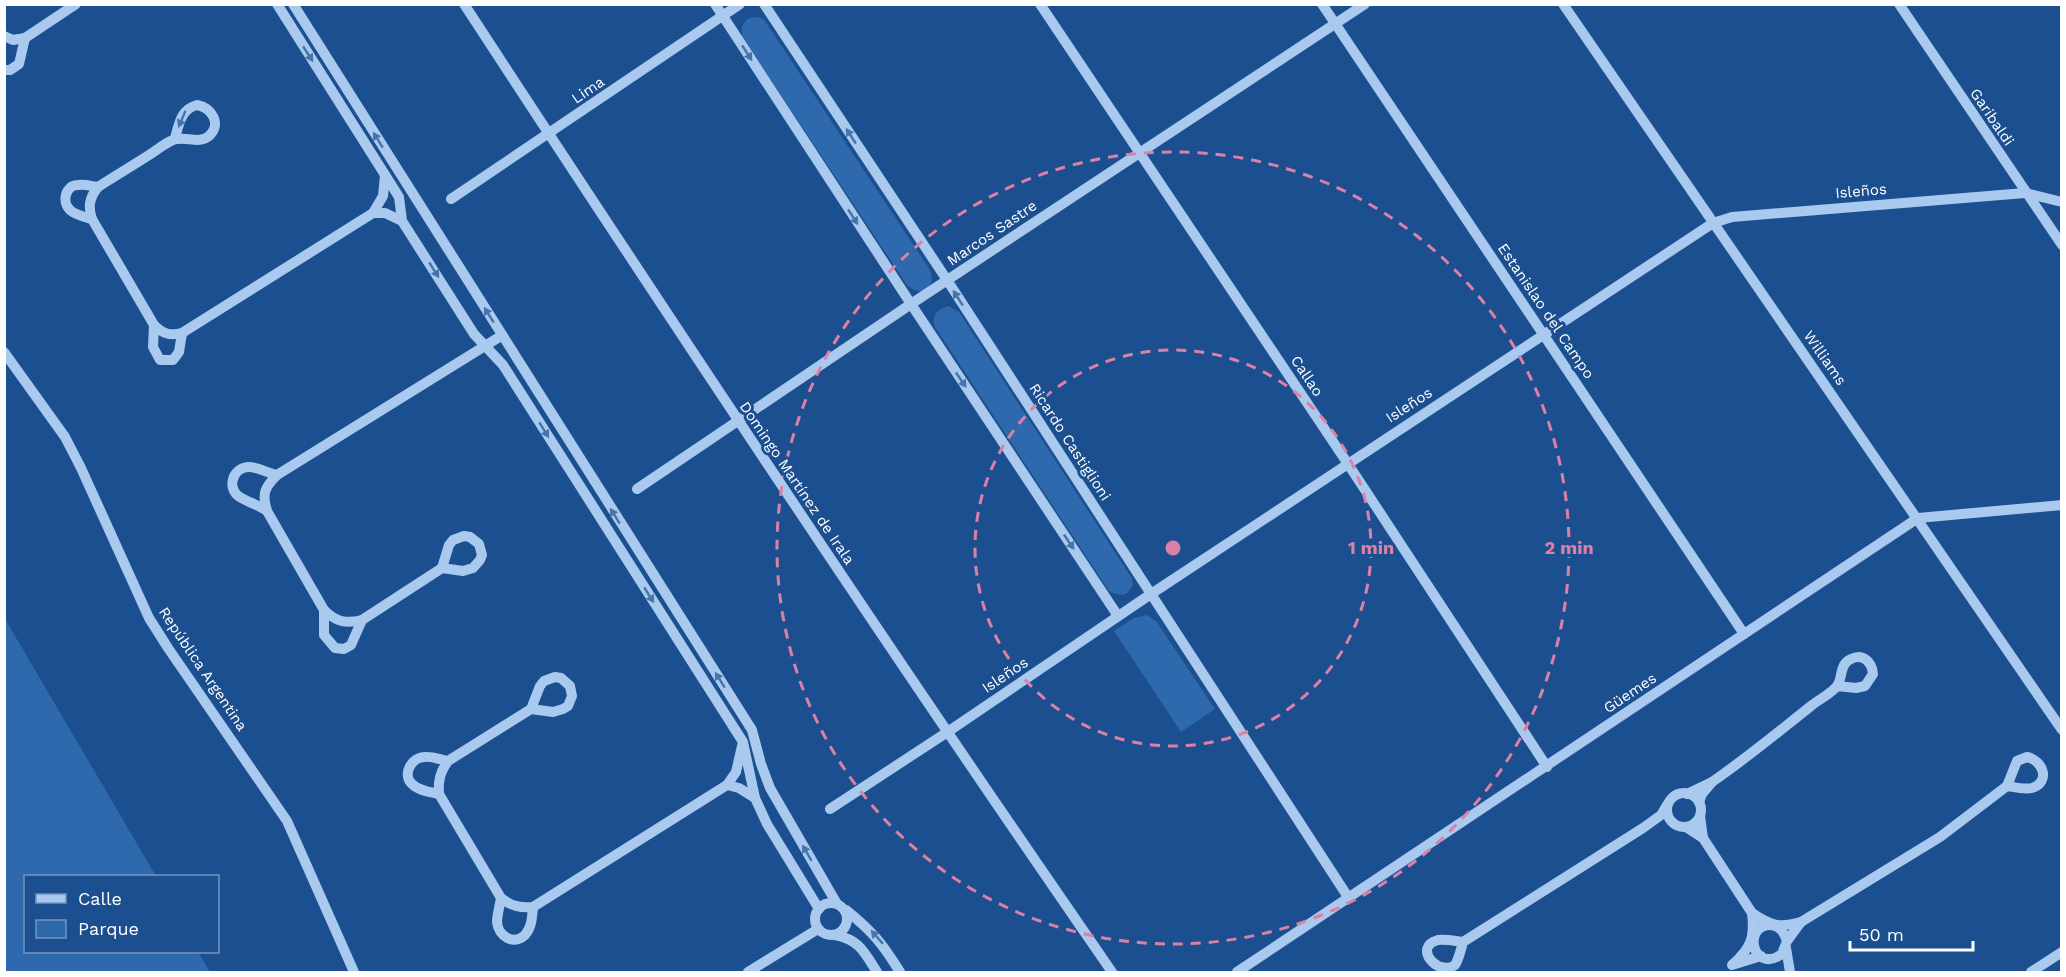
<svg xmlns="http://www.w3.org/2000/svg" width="2066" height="977" viewBox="0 0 2066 977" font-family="'Work Sans',sans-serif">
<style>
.green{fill:#2e69ad}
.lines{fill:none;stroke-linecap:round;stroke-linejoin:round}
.minor{stroke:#a9c9ee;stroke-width:10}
.oneway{fill:#4674ac}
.ring{fill:none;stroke:#dd80a5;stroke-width:3;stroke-dasharray:10 8}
.labels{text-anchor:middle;stroke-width:6;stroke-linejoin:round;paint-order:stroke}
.street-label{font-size:15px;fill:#fff;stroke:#1b4f8f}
.centre{fill:#dd80a5;stroke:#1b4f8f;stroke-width:3}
.ring-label{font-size:18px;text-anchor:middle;font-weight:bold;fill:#dd80a5;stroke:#1b4f8f;stroke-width:6;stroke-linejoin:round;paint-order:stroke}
</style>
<rect width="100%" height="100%" fill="#1b4f8f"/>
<!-- green -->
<g class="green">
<path d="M754,17L761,18L765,21L930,270C937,288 921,298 907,285L742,36C741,26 743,19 754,17Z"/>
<path d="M948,306L959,312L1131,577L1133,584C1128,597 1120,597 1109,591L935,327C931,315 937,310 948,306Z"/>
<polygon points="1147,615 1156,621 1215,709 1181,732 1114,631 1134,618"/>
<polygon points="5,619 156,876 26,876 26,952 198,952 210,972 5,972"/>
</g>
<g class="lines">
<!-- minor -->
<g class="minor">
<polyline points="277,4 399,197 402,221 474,334 503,365 743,742 755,798 767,824 819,909"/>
<polyline points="293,4 752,730 761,764 770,788 837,904"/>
<path d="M464,4C677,330 891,653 1112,972"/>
<polyline points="715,4 911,304 1118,616"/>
<polyline points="764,4 947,280 1348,897"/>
<polyline points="1040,4 1348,464 1547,767"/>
<polyline points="1322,4 1744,634"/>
<polyline points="1563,4 2062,730"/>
<polyline points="1899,4 2062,245"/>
<polyline points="4,36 13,40 25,38 76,4"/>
<polyline points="4,70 10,70 19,64 25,38"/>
<path d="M175,138C179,124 181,109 197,105C212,108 222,124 209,136C198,145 185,135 173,140C165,143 157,150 149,155C132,166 115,176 98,187C89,198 88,207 92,219L154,325C163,334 170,336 182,333L373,213L383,196L385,175"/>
<polyline points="451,199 740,4"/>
<polyline points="373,213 385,213 402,221"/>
<path d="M92,219C85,217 75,215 70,210C61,201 66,185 78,185C85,184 91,186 98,187"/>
<polyline points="154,325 153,347 160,360 173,360 179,352 182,333"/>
<polyline points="4,352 65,437 81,468 149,618 168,648 287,821 354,972"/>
<polyline points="637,489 911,304 1365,4"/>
<path d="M267,511C257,504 244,501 237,495C227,485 234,467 249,467C257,467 268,473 277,475"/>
<path d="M442,568L449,545L453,540L464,536L470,537L479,544L482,555L480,560L473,568L463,571L442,568L362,620C346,624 336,622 324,610L267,511C262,494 264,488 277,475L501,336"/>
<polyline points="324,610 324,635 335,648 344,649 351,645 362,620"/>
<path d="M531,709L553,712L563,709L568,706L572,696L570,686L561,678L555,677L544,681L540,686L531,709L448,761C440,772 438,781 439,794L501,898C511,906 520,908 533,907L727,785"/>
<polyline points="742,746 736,772 727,785 739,788 755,798"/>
<path d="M1712,782C1747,758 1778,732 1811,706C1818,700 1831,694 1837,686C1843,678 1839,664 1851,659C1863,653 1872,662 1873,674L1865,686L1856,688L1837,686"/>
<circle cx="1684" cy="810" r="17"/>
<path d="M439,794C431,792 419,791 412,784C402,775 411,757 425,757C432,756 441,760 448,761"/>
<polyline points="1687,794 1712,782 1702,794 1699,802"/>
<polyline points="830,809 946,733 1151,594 1713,223 1732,217 2025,193 2062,202"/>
<polyline points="1686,827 1703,838 1700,816"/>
<polyline points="1703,838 1752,913"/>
<path d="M501,898C500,905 497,915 497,922C498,936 514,946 525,935C532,927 532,917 533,907"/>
<circle cx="831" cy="919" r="16"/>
<path d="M846,910C873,932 882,943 900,972"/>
<path d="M1801,922L1940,837L2007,786L2017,761L2027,757C2043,760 2051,782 2032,788C2024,790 2014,787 2007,786"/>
<path d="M835,935C860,940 864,952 877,972"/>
<path d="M1463,942C1461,949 1459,959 1455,965C1438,977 1412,947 1438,940C1446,939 1455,941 1463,942L1643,828L1661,815L1667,805"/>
<polyline points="1786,948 1790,972"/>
<path d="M1761,956L1732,965C1751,948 1755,938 1752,913C1771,926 1779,928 1801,922L1787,941L1782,954C1752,975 1742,924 1771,925C1780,926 1784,932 1787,941"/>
<polyline points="748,972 818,929"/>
<polyline points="1237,972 1918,518 2062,505"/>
<polyline points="2031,972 2062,952"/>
</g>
</g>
<!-- one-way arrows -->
<defs><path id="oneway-solid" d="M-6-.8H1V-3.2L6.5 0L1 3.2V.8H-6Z" transform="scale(1.5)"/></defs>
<g class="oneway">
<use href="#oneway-solid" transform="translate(747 53) rotate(57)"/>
<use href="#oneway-solid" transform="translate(308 54) rotate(57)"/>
<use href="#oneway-solid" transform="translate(182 119) rotate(113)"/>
<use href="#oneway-solid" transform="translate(851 136) rotate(-123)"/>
<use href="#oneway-solid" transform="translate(378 140) rotate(-122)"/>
<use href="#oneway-solid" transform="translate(853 217) rotate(57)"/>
<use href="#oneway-solid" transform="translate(434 270) rotate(58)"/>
<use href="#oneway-solid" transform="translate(958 298) rotate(-123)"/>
<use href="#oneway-solid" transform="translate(489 315) rotate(-122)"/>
<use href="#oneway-solid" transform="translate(961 380) rotate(56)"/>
<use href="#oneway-solid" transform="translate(544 430) rotate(58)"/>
<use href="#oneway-solid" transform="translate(615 516) rotate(-122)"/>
<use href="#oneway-solid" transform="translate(1069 542) rotate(56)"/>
<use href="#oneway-solid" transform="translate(649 595) rotate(58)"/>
<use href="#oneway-solid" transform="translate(720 680) rotate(-122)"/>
<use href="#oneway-solid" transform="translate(807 853) rotate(-120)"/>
<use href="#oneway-solid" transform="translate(877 937) rotate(-131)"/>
</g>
<!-- distance rings -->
<g class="ring">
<circle cx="1173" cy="548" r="198"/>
<circle cx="1173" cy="548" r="396"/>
</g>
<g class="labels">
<!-- street labels -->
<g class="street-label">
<text transform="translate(588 90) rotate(-34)" y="5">Lima</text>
<text transform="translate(1992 117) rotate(56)" y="5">Garibaldi</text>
<text transform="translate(1861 191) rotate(-5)" y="5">Isleños</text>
<text transform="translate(992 233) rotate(-34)" y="5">Marcos Sastre</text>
<text transform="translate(1546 311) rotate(56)" y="5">Estanislao del Campo</text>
<text transform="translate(1825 358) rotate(55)" y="5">Williams</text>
<text transform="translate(1307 376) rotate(56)" y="5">Callao</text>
<text transform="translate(1409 405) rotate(-33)" y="5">Isleños</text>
<text transform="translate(1070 442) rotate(57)" y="5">Ricardo Castiglioni</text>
<text transform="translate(797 483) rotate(56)" y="5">Domingo Martínez de Irala</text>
<text transform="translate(203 669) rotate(56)" y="5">República Argentina</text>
<text transform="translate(1005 675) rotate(-34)" y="5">Isleños</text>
<text transform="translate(1630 693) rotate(-34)" y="5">Güemes</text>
</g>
</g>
<circle cx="1173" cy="548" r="9" class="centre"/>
<g class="ring-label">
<text x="1371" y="554">1 min</text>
<text x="1569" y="554">2 min</text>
</g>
<!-- border -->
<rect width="2066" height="977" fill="none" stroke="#ffffff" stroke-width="12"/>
<!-- legend -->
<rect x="24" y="875" width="195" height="78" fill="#1b4f8f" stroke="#7695bc" stroke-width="1.5"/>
<rect x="36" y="894" width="30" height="9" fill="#a9c9ee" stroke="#7695bc" stroke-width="1.5"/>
<text x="78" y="905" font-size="18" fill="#ffffff">Calle</text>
<rect x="36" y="920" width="30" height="18" fill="#2e69ad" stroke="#7695bc" stroke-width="1.5"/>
<text x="78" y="935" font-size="18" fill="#ffffff">Parque</text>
<!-- scale -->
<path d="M1850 941v9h123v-9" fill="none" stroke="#ffffff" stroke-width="3"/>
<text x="1859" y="941" font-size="18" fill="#ffffff" stroke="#1b4f8f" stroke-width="4.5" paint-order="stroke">50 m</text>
</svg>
